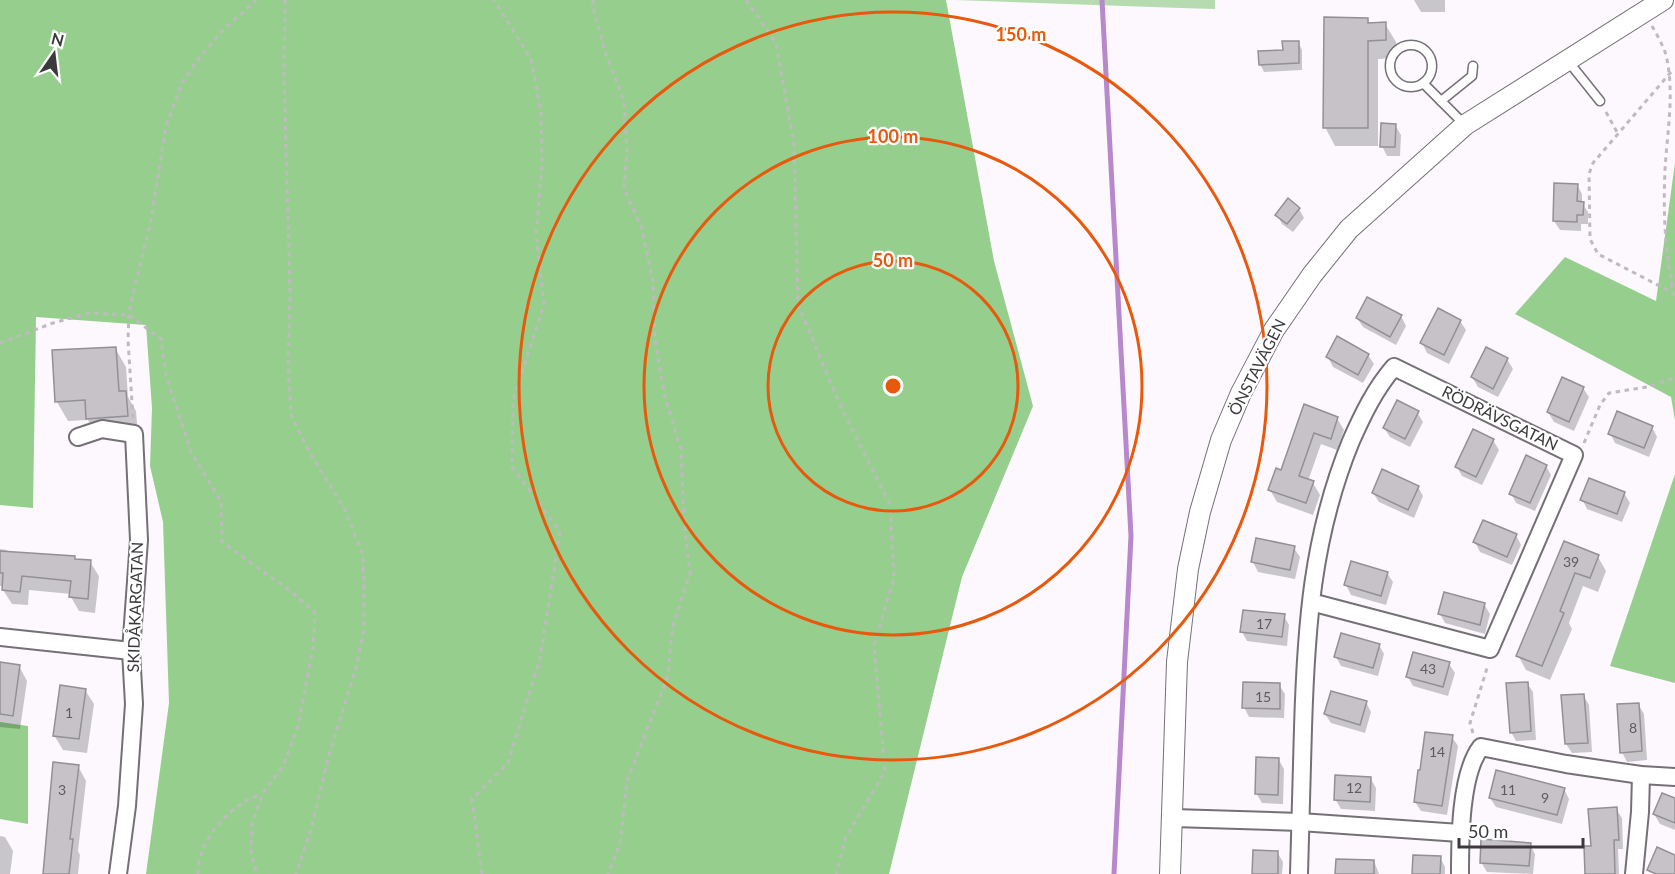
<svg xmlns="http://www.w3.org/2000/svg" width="1675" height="874" viewBox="0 0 1675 874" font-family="Lato,sans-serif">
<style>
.green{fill:#b6dbb0}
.forest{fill:#96cf8d}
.shadow{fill:#0003}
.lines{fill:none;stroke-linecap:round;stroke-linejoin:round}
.stream{stroke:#b789cc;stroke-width:5}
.building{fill:#c6c2c8;stroke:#939095;stroke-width:1.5}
.service-casing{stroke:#747075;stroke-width:11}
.minor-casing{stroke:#747075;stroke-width:20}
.tertiary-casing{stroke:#747075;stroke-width:22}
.path{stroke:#bebabf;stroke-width:3;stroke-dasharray:4.5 4.5;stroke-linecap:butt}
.service{stroke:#fff;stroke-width:8}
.minor{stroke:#fff;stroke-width:16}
.tertiary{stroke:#fff;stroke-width:20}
.ring{fill:none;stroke:#e8590c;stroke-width:3}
.labels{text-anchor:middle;stroke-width:4.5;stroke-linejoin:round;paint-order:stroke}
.number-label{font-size:14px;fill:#5e5b5f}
.street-label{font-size:16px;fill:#3b393c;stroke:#fff}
.centre{fill:#e8590c;stroke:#fff;stroke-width:3}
.ring-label{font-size:18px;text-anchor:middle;font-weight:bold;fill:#e8590c;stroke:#fff;stroke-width:4.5;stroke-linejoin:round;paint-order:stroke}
</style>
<rect width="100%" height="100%" fill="#fcf8fe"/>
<!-- green -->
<polygon class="green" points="955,0 1215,0 1215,9 1181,8"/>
<!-- forest -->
<g class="forest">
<polygon points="0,0 946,0 994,261 1033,406 962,577 889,874 146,874 169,703 163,522 150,466 152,408 146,325 36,317 33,508 0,505"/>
<polygon points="1675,163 1675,420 1671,397 1515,314 1565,257 1656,301"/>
<polygon points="1675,474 1675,683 1610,666"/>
<polygon points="0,722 28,726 28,824 0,819"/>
</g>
<!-- shadow -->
<g class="shadow">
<polygon points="1414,0 1445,0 1445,12 1421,12"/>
<polygon points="1367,19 1370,24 1385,24 1396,42 1396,58 1378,59 1378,146 1335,146 1325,127"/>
<polygon points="1298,42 1302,50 1302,70 1264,72 1260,64"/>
<polygon points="1395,125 1401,135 1400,156 1387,156 1382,146"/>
<polygon points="1577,185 1582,194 1582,203 1588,212 1588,224 1581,224 1581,231 1560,230 1554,221"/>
<polygon points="1299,209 1304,218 1293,232 1282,224 1277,215"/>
<polygon points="1401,316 1406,326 1396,345 1363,327 1357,318"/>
<polygon points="1460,321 1466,330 1449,364 1427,353 1422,343"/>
<polygon points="115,348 126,367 128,397 136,411 138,435 98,438 88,420 68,421 57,402"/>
<polygon points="1368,355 1374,364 1363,383 1333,367 1328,357"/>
<polygon points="1507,359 1513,369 1498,397 1478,387 1472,377"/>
<polygon points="1583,388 1589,397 1574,431 1554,422 1548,412"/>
<polygon points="1305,406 1337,418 1344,430 1337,450 1321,444 1308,481 1313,483 1320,495 1313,515 1277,502 1270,490 1281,472"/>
<polygon points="1417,412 1423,422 1410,447 1390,437 1384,428"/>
<polygon points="1652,427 1657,437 1649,457 1615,443 1610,433"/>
<polygon points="1493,440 1499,450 1482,485 1462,476 1457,467"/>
<polygon points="1546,466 1551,475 1535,511 1516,503 1511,493"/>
<polygon points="1418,487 1423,496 1414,518 1379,502 1373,493"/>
<polygon points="1624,493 1630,503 1622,522 1587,509 1582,499"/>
<polygon points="1516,535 1521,545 1512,565 1480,552 1475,542"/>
<polygon points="1564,543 1598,557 1606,571 1598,592 1583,586 1569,623 1572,629 1550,680 1526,670 1518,655"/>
<polygon points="1294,548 1300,557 1295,579 1258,572 1253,562"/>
<polygon points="0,549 7,550 9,553 74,557 76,560 90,562 99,576 95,613 79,611 71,597 71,594 29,590 28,605 12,604 3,590 4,586 0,586"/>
<polygon points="1387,573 1393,582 1386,605 1351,595 1346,585"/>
<polygon points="1484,604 1490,614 1485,634 1445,623 1440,614"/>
<polygon points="1284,616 1289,625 1287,646 1247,641 1242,632"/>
<polygon points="1379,645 1384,654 1378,676 1341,666 1336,657"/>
<polygon points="0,664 19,666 27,681 20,729 0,727"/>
<polygon points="1449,664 1455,673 1448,696 1413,686 1408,677"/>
<polygon points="1527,683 1533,692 1536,740 1516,741 1511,732"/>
<polygon points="1279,685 1285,694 1284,718 1249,717 1244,707"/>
<polygon points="85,690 94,704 87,753 63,750 54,735"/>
<polygon points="1583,695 1589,705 1592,752 1572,753 1566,744"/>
<polygon points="1366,702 1371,712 1365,733 1331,723 1325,714"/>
<polygon points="1638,704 1644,714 1647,760 1627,762 1622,752"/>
<polygon points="1452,737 1458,746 1447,815 1421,811 1415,802"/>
<polygon points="1279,760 1284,769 1283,804 1262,803 1256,793"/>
<polygon points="78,766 86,781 78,851 80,855 78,874 44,874"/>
<polygon points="1371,779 1376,788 1375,811 1341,809 1335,799"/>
<polygon points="1564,789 1569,799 1562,824 1496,807 1490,798"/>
<polygon points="1675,800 1675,830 1660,824 1654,814"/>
<polygon points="1616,809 1622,818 1623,849 1618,849 1619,874 1587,874 1592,848"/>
<polygon points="0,836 5,837 13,851 10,874 0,874"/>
<polygon points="1530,845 1535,854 1533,874 1487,872 1481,862"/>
<polygon points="1277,852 1283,862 1282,874 1254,874"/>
<polygon points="1440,857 1445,867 1445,874 1414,874"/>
<polygon points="1374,861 1379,874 1337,874"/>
</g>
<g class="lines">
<!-- stream -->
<polyline class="stream" points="1102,0 1131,536 1114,874"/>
</g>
<!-- building -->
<g class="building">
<polygon points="1324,17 1368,18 1368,23 1386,22 1386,40 1368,41 1368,128 1323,128"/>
<polygon points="1282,41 1299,41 1299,63 1259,65 1258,51 1283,50"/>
<polygon points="1381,123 1396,124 1395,147 1380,147"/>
<polygon points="1554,183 1578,184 1577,201 1584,202 1583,215 1577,215 1577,222 1553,221"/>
<polygon points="1288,198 1300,208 1287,224 1275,215"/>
<polygon points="1367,297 1402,315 1390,337 1356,318"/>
<polygon points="1438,308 1461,320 1444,355 1420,343"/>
<polygon points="1337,336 1369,354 1358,375 1326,357"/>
<polygon points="116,347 119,391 126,391 128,416 86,419 85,400 55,402 52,350"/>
<polygon points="1486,347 1508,358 1493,389 1471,377"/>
<polygon points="1562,377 1584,387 1569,422 1547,412"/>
<polygon points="1397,400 1419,411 1405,439 1383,428"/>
<polygon points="1304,404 1338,417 1331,439 1314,433 1299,476 1314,481 1306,503 1268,490 1276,468 1281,470"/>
<polygon points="1617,411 1653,426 1644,448 1608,434"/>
<polygon points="1473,429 1494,439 1476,477 1455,467"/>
<polygon points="1526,455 1547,465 1530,503 1509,494"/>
<polygon points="1382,469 1419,486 1408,510 1372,493"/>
<polygon points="1589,478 1625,492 1617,514 1580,500"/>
<polygon points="1483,520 1517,534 1507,557 1473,542"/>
<polygon points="1256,538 1295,546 1290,570 1251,562"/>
<polygon points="1564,541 1599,555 1590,578 1575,573 1560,611 1564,613 1542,666 1516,656"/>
<polygon points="0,551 75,556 75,559 91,560 88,599 69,597 71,581 22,576 20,592 2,590 3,573 0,573"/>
<polygon points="1351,561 1388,572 1381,596 1344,585"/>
<polygon points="1444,592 1485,603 1480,625 1438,614"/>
<polygon points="1243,610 1285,614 1282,637 1240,632"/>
<polygon points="1341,633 1380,644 1373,668 1334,657"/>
<polygon points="1413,652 1450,662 1443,687 1406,677"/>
<polygon points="0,662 20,665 13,716 0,714"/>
<polygon points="1243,682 1280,683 1280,709 1242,708"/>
<polygon points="1528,682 1531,731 1510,733 1506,683"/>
<polygon points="60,685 86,689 79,739 53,736"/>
<polygon points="1331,691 1367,701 1360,725 1324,714"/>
<polygon points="1584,694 1588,743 1565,744 1561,695"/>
<polygon points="1639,703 1642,751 1620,753 1617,704"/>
<polygon points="1425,732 1453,735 1442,806 1414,802 1418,770 1420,770"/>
<polygon points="1256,757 1279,758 1278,795 1255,794"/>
<polygon points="53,762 79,765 70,839 73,839 69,874 43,874"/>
<polygon points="1496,770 1565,788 1557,815 1489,798"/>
<polygon points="1335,775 1371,777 1370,802 1334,800"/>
<polygon points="1662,793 1675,798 1675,823 1653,814"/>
<polygon points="1617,807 1619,840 1614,840 1615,874 1585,874 1584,846 1591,846 1588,809"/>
<polygon points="1481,839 1531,843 1529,866 1480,863"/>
<polygon points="1657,847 1675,855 1675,874 1656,874 1647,870"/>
<polygon points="1253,850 1278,851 1278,874 1252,874"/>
<polygon points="1413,855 1441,856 1440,874 1412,874"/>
<polygon points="1336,859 1374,860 1374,874 1335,874"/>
</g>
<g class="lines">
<defs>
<g id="service">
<circle cx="1411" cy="66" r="21"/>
<polyline points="1568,61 1600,101"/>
<polyline points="1423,83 1465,125"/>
<polyline points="1441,101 1472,76 1473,66"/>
</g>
<g id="minor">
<polyline points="78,437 102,429 134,434 139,540 131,651 134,704 127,806 118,874"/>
<polyline points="0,637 131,651"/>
<polyline points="1173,818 1300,822 1460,833"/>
<path d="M1299,874C1300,825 1302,777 1303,728C1306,627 1312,536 1351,441C1363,414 1375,389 1394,367L1574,455L1490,649L1311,602"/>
<path d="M1460,874C1460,840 1460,774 1481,747L1566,764L1641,775L1675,777"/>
<polyline points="1634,874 1640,812 1641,775"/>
</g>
<polyline id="tertiary" points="1170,874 1177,662 1188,569 1200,512 1221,440 1241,393 1274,330 1312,275 1349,229 1465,125 1663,0"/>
</defs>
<!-- service casing -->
<use href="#service" class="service-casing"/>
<!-- minor casing -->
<use href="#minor" class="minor-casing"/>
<!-- tertiary casing -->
<use href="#tertiary" class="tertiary-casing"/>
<!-- path -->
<g class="path">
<polyline points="285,0 284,75 290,294 288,368 291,414 307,448 345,510 363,555 364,588 364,630 356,668 329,755 310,833 296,874"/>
<polyline points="593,0 593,7 605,52 624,101 627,149 624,189 642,229 653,282 655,340 664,393 681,450 684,522 690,573 672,629 668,676 627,781 620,844 608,874"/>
<polyline points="746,0 776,43 794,145 798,304 838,401 890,505 894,578 874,645 885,771 846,837 836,874"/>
<path d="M1652,26C1657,35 1663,45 1666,55C1675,93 1667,132 1665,170C1663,214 1665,257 1675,299"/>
<polyline points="1671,72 1593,163 1589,174 1590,239 1598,254 1675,294"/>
<polyline points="1606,112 1618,134"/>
<polyline points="0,343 53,323 89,313 129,315 161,339 166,375 191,452 221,501 222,542 292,592 315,613 313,648 298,727 283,766 263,793 252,823 251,853 257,874"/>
<polyline points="133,418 128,340 129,311 151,220 166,126 182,83 196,62 221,32 256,0"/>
<polyline points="1584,443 1600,405 1609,393 1647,387 1675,378"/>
<polyline points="1473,733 1470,723 1488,665"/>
<path d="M198,874C197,847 219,819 241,804C247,799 255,797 262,794"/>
<polyline points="482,874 472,799 508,763 540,659 560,531 512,467 513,401 544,304 536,235 542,165 541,113 531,59 494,0"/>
</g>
<!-- service -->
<use href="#service" class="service"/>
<!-- minor -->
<use href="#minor" class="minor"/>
<!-- tertiary -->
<use href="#tertiary" class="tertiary"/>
</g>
<!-- distance rings -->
<g class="ring">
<circle cx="893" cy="386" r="125"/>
<circle cx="893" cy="386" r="249"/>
<circle cx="893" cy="386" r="374"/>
</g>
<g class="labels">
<!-- number labels -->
<g class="number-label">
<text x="1571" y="567">39</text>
<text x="1264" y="629">17</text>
<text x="1428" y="674">43</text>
<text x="1263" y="702">15</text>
<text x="69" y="718">1</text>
<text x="1633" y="733">8</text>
<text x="1437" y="757">14</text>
<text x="1354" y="793">12</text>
<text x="62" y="795">3</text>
<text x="1508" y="795">11</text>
<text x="1545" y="803">9</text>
</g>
<!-- street labels -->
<g class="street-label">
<text transform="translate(1257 367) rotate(-63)" y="6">ÖNSTAVÄGEN</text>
<text transform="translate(1500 418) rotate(26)" y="6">RÖDRÄVSGATAN</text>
<text transform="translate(135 607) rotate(-88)" y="6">SKIDÅKARGATAN</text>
</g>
</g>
<circle cx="893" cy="386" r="9" class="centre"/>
<g class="ring-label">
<text x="1021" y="41">150 m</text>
<text x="893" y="143">100 m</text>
<text x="893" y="267">50 m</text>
</g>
<!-- north arrow -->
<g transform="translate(54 54) rotate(14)" stroke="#ffffff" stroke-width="4.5" paint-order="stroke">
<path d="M0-4.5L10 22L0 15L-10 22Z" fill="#3b393c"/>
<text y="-9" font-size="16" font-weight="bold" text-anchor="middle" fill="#3b393c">N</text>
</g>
<!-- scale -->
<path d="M1459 838v9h124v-9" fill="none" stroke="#3b393c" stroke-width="3"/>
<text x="1468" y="838" font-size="18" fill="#3b393c" stroke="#ffffff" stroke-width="4.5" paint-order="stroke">50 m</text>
</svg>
